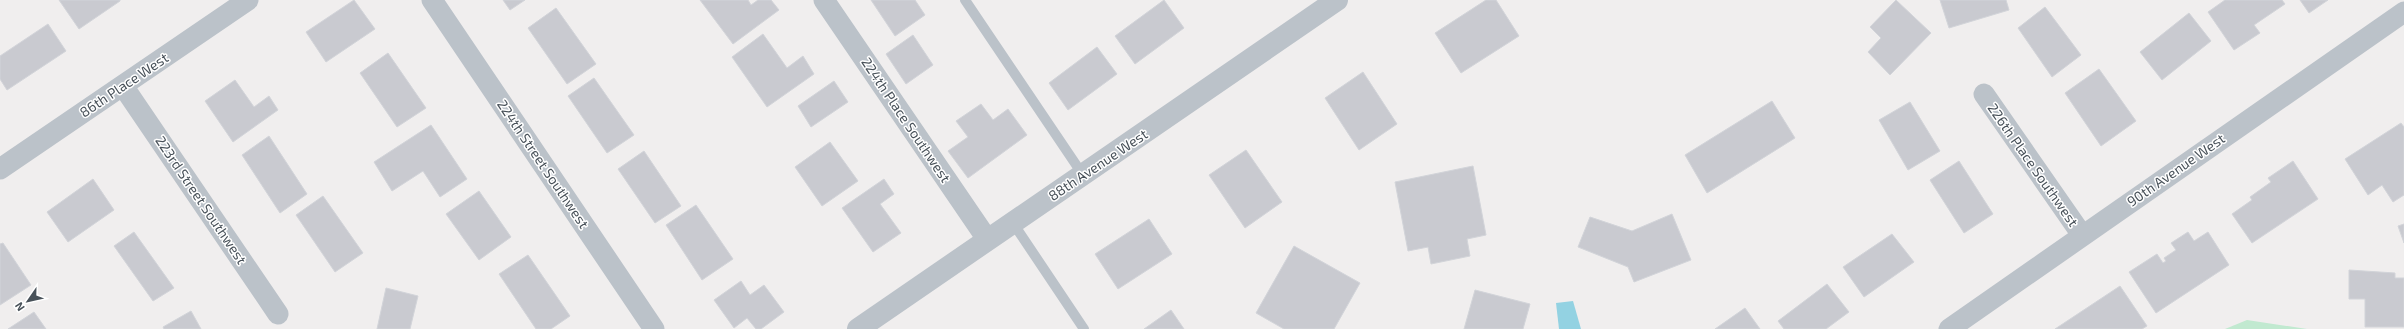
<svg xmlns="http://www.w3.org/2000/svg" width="2404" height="329" viewBox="0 0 2404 329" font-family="'Exo 2',sans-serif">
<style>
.green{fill:#c1e9d0}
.water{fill:#93d2e2}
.building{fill:#c9cad0;stroke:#d2d4d9}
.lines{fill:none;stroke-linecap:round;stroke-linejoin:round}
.service{stroke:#bbc2c9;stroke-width:10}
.minor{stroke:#bbc2c9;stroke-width:21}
.tertiary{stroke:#bbc2c9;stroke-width:22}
.labels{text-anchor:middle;stroke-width:3;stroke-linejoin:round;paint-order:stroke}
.street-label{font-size:14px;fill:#485159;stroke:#fff}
</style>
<rect width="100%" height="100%" fill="#f0eeee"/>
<!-- green -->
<polygon class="green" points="2247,320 2307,329 2225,329"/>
<!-- water -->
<polygon class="water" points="1573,301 1581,329 1559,329 1556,303"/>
<!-- building -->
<g class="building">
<polygon points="59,0 120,0 120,1 79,29"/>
<polygon points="354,0 375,29 326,62 306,32"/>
<polygon points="503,0 525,0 510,10"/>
<polygon points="700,0 748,0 751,5 758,0 771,0 779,10 733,44"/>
<polygon points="871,0 915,0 925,15 895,36"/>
<polygon points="1164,0 1184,28 1135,64 1115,36"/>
<polygon points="1486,0 1496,0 1519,36 1461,73 1435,33"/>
<polygon points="1896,0 1931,33 1890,75 1868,52 1881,38 1870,27"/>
<polygon points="1940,0 2006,0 2009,10 1949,28"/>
<polygon points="2225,0 2282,0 2285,4 2254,25 2260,33 2234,50 2208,12"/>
<polygon points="2300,0 2328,0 2309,13"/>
<polygon points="2045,7 2081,55 2052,77 2018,28"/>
<polygon points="556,8 596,64 567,84 528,28"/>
<polygon points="2189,13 2211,41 2162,80 2140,52"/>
<polygon points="48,24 66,51 7,90 0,79 0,56"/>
<polygon points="763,34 787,68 803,56 814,74 767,107 732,57"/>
<polygon points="913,35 933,65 906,84 886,54"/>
<polygon points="1097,47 1117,74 1068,110 1049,83"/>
<polygon points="388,53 426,108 397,127 360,73"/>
<polygon points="2099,69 2136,121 2101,146 2065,93"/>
<polygon points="1363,72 1397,124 1359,150 1325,98"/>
<polygon points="594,78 634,135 607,153 568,96"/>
<polygon points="235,80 254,107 269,96 278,110 233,142 205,101"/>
<polygon points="834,81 848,102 811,127 798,106"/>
<polygon points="1772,101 1795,138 1707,193 1685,155"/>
<polygon points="1910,102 1940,151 1908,170 1879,120"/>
<polygon points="981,104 993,120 1008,109 1027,135 968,178 948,151 968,137 956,121"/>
<polygon points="2401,123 2404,127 2404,195 2393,202 2382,185 2368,195 2345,159"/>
<polygon points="431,125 467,179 440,197 423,171 392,191 374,162"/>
<polygon points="269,136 307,194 280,213 242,155"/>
<polygon points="830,142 858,181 822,206 795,167"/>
<polygon points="1246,150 1282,202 1245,228 1209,175"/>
<polygon points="644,151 681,206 655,223 618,169"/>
<polygon points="1959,161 1993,214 1964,233 1930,180"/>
<polygon points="2293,161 2318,199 2252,243 2232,214 2252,200 2250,197 2271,182 2268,178"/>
<polygon points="1473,166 1486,235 1467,239 1470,256 1431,264 1428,247 1408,251 1395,182"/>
<polygon points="93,179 114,210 68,242 47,212"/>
<polygon points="884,179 894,194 880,204 901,233 873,252 842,208"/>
<polygon points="479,191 511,237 479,260 446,214"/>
<polygon points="323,196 363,253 335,272 296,215"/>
<polygon points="696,205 733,259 702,280 666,225"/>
<polygon points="1672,214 1691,260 1634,282 1628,267 1578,247 1590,217 1632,231"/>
<polygon points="1149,219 1172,254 1118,289 1095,254"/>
<polygon points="2404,224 2404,243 2398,226"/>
<polygon points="134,232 174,288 153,301 114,246"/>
<polygon points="2188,232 2194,241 2208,232 2229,265 2156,313 2129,272 2157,254 2163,263 2166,261 2164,258 2176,250 2171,243"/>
<polygon points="1892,234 1914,262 1864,297 1843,267"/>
<polygon points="3,243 31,285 0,305 0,244"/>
<polygon points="1294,246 1360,283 1334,329 1284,329 1256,313"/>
<polygon points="528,255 570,316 551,329 536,329 499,274"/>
<polygon points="2349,270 2395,273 2395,278 2404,278 2404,327 2365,327 2365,299 2349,299"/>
<polygon points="741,281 750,295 764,285 784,312 761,329 756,329 747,318 734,328 714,300"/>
<polygon points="1827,284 1849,312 1826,329 1784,329 1778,321"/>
<polygon points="2120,286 2147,326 2142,329 2055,329"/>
<polygon points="386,288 418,296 410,329 377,329"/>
<polygon points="1475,290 1530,304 1523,329 1464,329"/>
<polygon points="1745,308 1760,329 1715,329"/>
<polygon points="1171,310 1184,329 1144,329"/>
<polygon points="191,311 201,329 164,329 163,327"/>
<polygon points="34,312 46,329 8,329"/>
</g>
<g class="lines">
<!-- service -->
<g class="service">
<polyline points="965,0 1083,175"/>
<polyline points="1013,223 1084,329"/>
</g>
<!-- minor -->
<g class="minor">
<polyline points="432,0 654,329"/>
<polyline points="824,0 987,239"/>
<polyline points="123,86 278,314"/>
<polyline points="1984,94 2082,235"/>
<polyline points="0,169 248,0"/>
<polyline points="1949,329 2404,12"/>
</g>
<!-- tertiary -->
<polyline class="tertiary" points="858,329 1337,0"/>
</g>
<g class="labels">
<!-- street labels -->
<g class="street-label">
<text transform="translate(124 85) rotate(-34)" y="5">86th Place West</text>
<text transform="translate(906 120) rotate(56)" y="5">224th Place Southwest</text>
<text transform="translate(543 164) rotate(56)" y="5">224th Street Southwest</text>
<text transform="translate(1098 165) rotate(-34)" y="5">88th Avenue West</text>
<text transform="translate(2033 165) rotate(55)" y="5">226th Place Southwest</text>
<text transform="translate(2176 170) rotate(-35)" y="5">90th Avenue West</text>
<text transform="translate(201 200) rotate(56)" y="5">223rd Street Southwest</text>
</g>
</g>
<!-- north arrow -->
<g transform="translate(28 301) rotate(236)" stroke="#ffffff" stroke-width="3" paint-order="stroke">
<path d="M0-3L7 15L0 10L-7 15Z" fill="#485159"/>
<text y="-6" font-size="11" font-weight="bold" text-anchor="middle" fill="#485159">N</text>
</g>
</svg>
